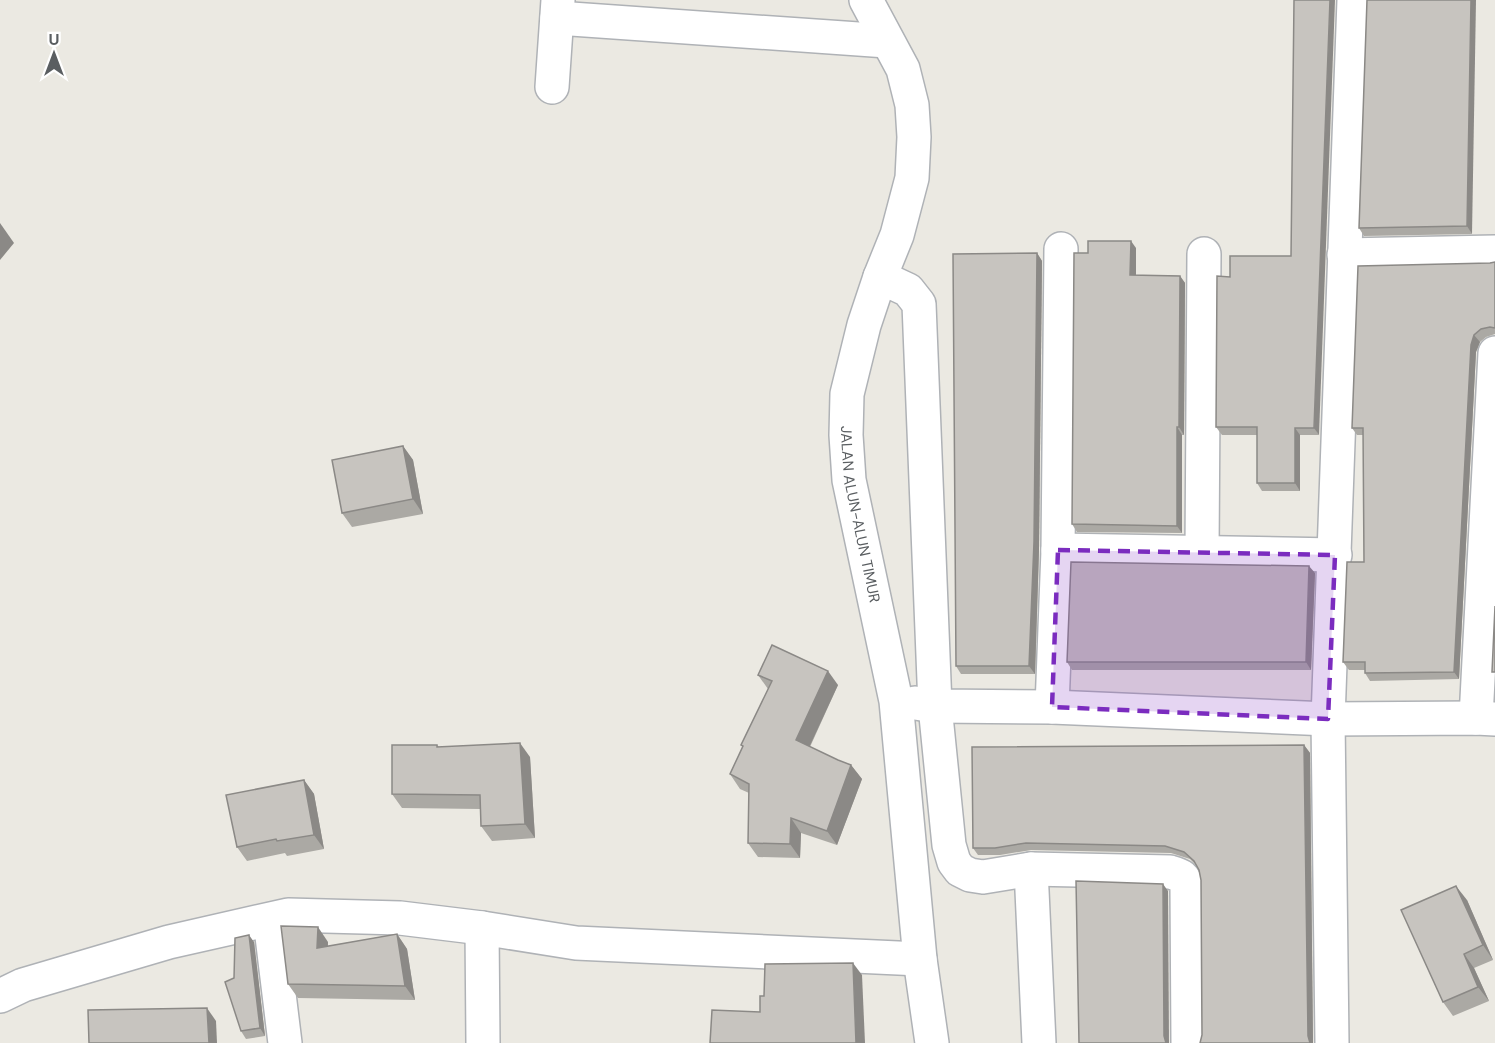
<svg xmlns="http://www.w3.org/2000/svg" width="1495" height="1043" viewBox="0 0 1495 1043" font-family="'DM Sans',sans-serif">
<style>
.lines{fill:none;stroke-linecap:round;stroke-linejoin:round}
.minor-casing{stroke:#afb2b6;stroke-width:36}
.minor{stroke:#fff;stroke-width:33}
.wall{fill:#aba9a4}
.shaded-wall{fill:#8b8986}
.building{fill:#c7c4bf;stroke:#8b8986;stroke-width:1.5}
.marked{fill:#7b2cbf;fill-opacity:0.2;stroke:#7b2cbf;stroke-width:4.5;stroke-dasharray:12 8;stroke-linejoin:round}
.labels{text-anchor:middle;stroke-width:6;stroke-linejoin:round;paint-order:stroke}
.street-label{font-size:15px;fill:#5a5e61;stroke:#fff}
</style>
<rect width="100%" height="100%" fill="#ebe9e2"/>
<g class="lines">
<defs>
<g id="minor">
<path id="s1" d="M866,0L903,69L912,105L914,137L912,178L897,235L880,277L864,325L847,394L846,435L849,480L896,701L920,959L932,1043"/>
<polyline points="557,18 887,41"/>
<polyline points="552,87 558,0"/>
<polyline points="1344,255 1495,252"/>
<path d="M880,277L908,290L919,304L935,706L949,845L954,862L960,870L970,875L983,877L1031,869L1170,872C1181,875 1185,876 1187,888L1188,1043"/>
<polyline points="1058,550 1335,555"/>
<polyline points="1202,552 1204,254"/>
<polyline points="915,703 935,706 1052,707 1328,719 1476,718 1495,719"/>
<polyline points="1052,707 1058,550 1061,249"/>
<polyline points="1476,718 1495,353"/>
<polyline points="1031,869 1039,1043"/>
<polyline points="270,920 285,1043"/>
<polyline points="0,996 23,985 169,942 288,915 400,918 482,928"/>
<polyline points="483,1043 482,928 576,943 920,959"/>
<polyline points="1332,1043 1328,719 1354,0"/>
</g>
</defs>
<!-- minor casing -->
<use href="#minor" class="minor-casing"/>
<!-- minor -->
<use href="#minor" class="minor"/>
</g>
<!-- wall -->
<g class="wall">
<polygon points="1367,0 1472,234 1364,236 1359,228"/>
<polygon points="1136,248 1136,275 1180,276 1185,283 1184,435 1182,435 1182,533 1077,532 1072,524 1088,253"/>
<polygon points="1037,253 1042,261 1039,550 1035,674 961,674 956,666"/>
<polygon points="1495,262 1495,334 1486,337 1480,342 1476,352 1459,679 1370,681 1365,673 1365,670 1349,670 1343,662 1364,562 1363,435 1357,435 1352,428 1490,263"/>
<polygon points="1230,277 1319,435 1300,435 1300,491 1262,491 1257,483 1257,435 1222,435 1216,427"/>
<polygon points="403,446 413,460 423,514 352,527 342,513"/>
<polygon points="1315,573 1311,670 1072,670 1067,662"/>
<polygon points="758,675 838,685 810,747 838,760 851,765 862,779 837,845 801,833 800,858 758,857 748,843 749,793 740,789 730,774 743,747 741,745 768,689"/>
<polygon points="437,745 439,747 530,757 535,838 492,841 481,826 480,809 402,808 392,794"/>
<polygon points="1304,745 1310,753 1313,1043 1200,1043 1202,1035 1201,880 1199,870 1197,866 1190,859 1171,853 1031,850 1000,855 978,855 973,848"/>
<polygon points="304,780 314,794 324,849 287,856 285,853 247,861 237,847"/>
<polygon points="1467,900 1493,960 1474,968 1489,1001 1453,1016 1443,1002"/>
<polygon points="397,934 407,949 415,1000 298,998 288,984 328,942 328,946"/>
<polygon points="254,942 265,1036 246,1039 241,1031 234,978"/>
</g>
<!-- shaded-wall -->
<g class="shaded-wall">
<polygon points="1330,0 1335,0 1319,435 1314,428"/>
<polygon points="1471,0 1476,0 1472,234 1467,226"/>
<polygon points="0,223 14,243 0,260"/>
<polygon points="1131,241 1136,248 1136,283 1130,275"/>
<polygon points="1037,253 1042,261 1039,550 1035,674 1029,666"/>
<polygon points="1180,276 1185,283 1184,435 1179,427"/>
<polygon points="1474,335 1480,342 1476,352 1459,679 1454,672 1471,345"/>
<polygon points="1177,427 1182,435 1182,533 1177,526"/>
<polygon points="1295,428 1300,435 1300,491 1295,483"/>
<polygon points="403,446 413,460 423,514 413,499"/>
<polygon points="1309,566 1315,573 1311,670 1306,662"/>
<polygon points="828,671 838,685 806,754 796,740"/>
<polygon points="520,743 530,757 535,838 525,824"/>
<polygon points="1304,745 1310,753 1313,1043 1310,1043 1308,1036"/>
<polygon points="851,765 862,779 837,845 827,831"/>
<polygon points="304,780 314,794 324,849 314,835"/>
<polygon points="791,818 801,833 800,858 790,844"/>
<polygon points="1163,884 1168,891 1169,1043 1166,1043 1164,1036"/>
<polygon points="1456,886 1467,900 1493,960 1483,945"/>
<polygon points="318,927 328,942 327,962 317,948"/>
<polygon points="397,934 407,949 415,1000 405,986"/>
<polygon points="249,935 254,942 265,1036 260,1028"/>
<polygon points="1464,954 1474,968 1489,1001 1478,987"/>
<polygon points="853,963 862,975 865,1043 856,1043"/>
<polygon points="207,1008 216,1021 217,1043 209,1043"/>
</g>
<!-- building -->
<g class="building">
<polygon points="1294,0 1330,0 1314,428 1295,428 1295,483 1257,483 1257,427 1216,427 1217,276 1230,277 1230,256 1291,256"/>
<polygon points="1367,0 1471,0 1467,226 1359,228"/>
<polygon points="1088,241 1131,241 1130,275 1180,276 1179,427 1177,427 1177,526 1072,524 1074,253 1088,253"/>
<polygon points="1037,253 1034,542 1029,666 956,666 953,254"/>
<polygon points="1495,262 1495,328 1490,327 1481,329 1474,335 1471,345 1454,672 1365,673 1365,662 1343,662 1347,562 1364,562 1363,428 1352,428 1358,266 1490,263"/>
<polygon points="403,446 413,499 342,513 332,460"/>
<polygon points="1071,562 1309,566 1306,662 1067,662"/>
<polygon points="1495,606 1495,672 1492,672"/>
<polygon points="772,645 828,671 796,740 838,760 851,765 827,831 791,818 790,844 748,843 749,784 730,774 743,746 741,745 772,681 758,675"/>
<polygon points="520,743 525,824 481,826 480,795 392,794 392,745 437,745 437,747"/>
<polygon points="1304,745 1308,1036 1310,1043 1200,1043 1202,1035 1201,880 1199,870 1194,861 1184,852 1165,846 1026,843 995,848 973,848 972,747"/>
<polygon points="304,780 314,835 277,841 276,839 237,847 226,795"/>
<polygon points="1076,881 1163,884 1164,1036 1166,1043 1079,1043"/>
<polygon points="1456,886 1483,945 1464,954 1478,987 1443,1002 1401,910"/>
<polygon points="281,926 318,927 317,948 397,934 405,986 288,984"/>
<polygon points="249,935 260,1028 241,1031 225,982 234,978 235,938"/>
<polygon points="853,963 856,1043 710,1043 712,1010 760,1012 760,996 764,996 765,964"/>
<polygon points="207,1008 209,1043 89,1043 88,1010"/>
</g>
<!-- marked area -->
<path class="marked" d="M1058,550L1335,555L1328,719L1052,707Z"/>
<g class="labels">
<!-- street labels -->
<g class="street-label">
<text dy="5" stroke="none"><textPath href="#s1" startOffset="536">JALAN ALUN-ALUN TIMUR</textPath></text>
</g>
</g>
<!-- north arrow -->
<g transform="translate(54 54)" stroke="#ffffff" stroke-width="4.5" paint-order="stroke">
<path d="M0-4.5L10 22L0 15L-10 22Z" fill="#5a5e61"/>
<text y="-9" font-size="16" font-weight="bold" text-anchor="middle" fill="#5a5e61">U</text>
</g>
</svg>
